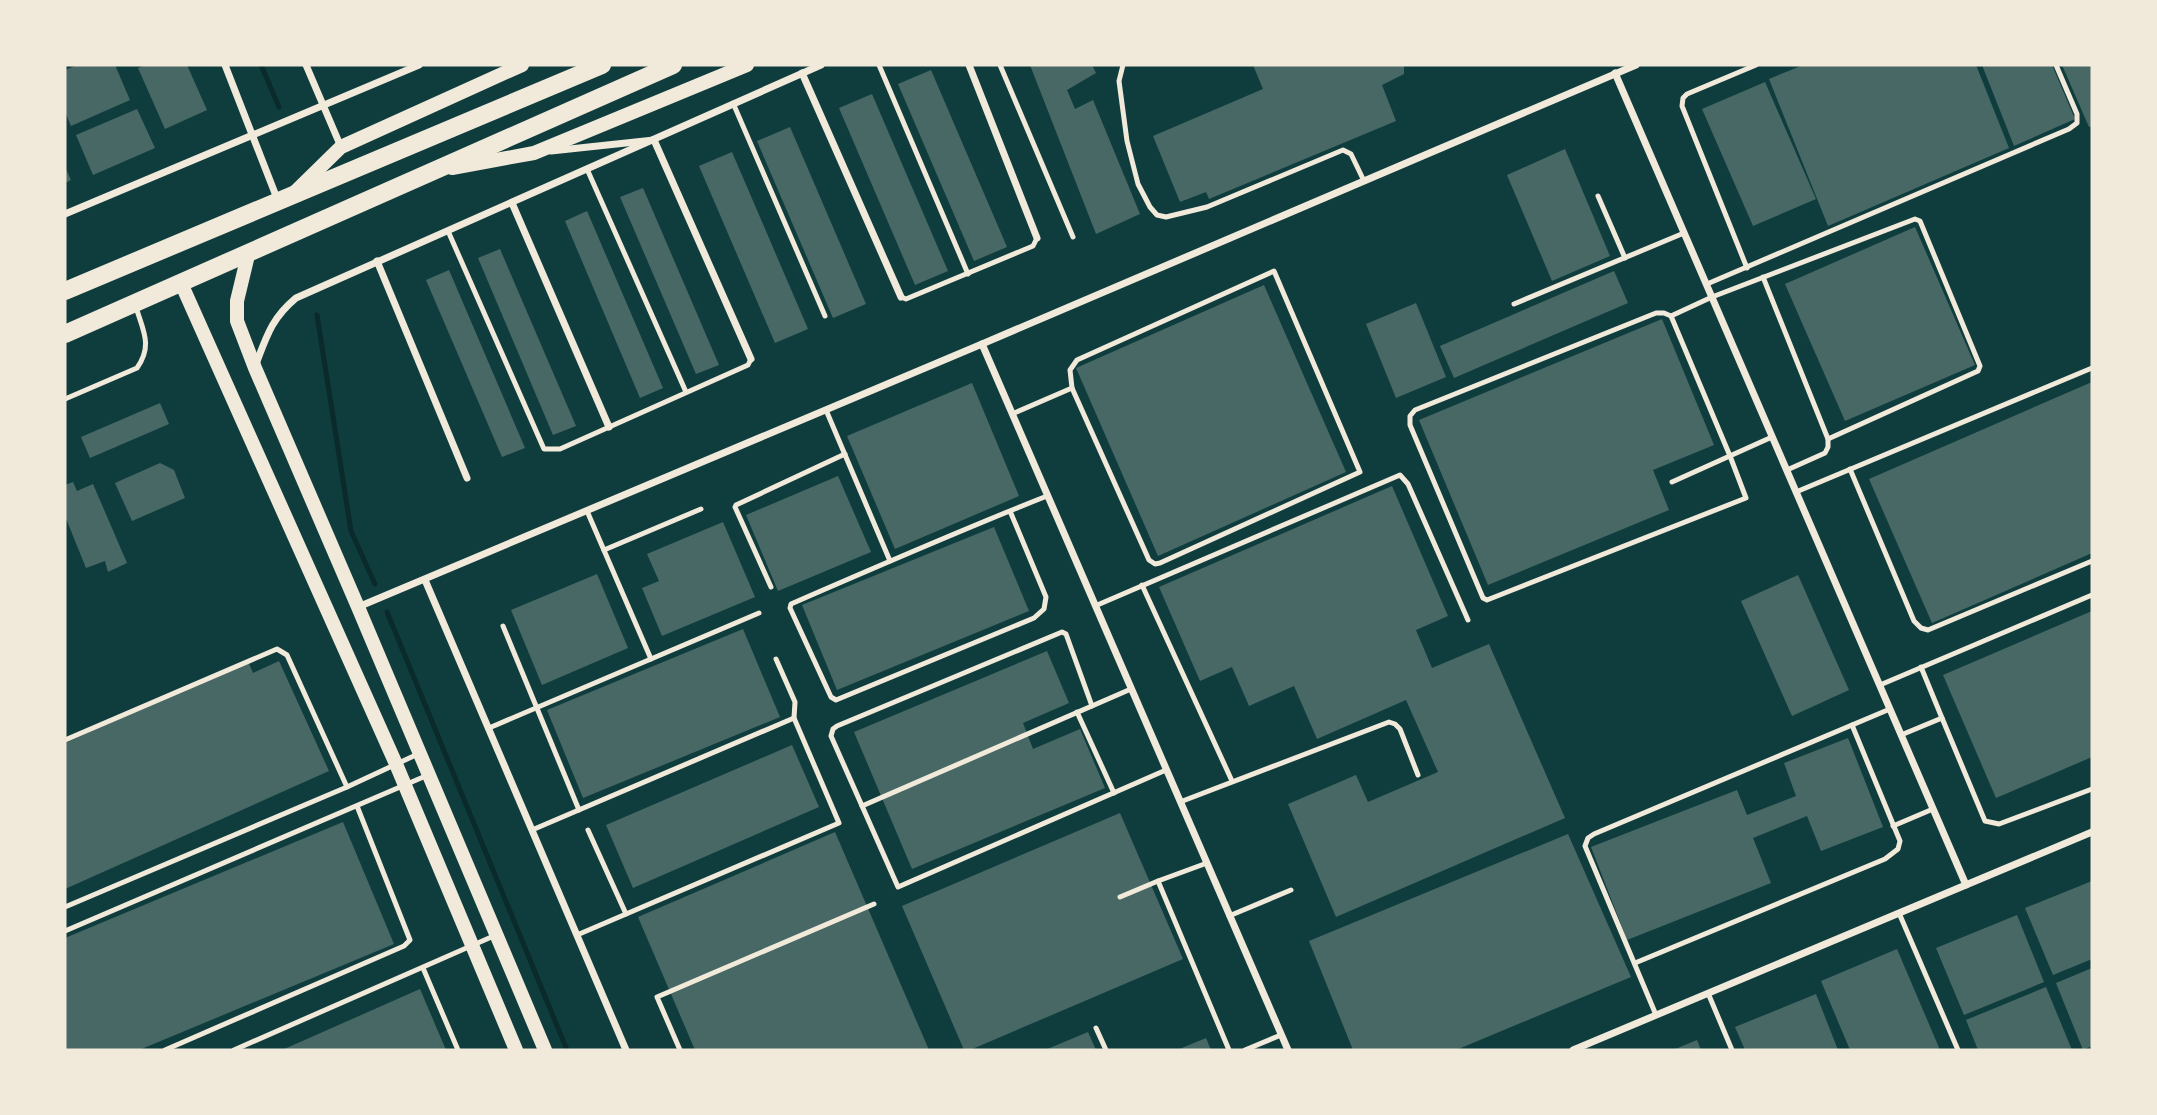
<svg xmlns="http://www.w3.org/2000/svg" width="2157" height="1115" viewBox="0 0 2157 1115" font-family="Montserrat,sans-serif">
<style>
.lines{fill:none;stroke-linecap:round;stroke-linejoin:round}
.stream{stroke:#0a2a2b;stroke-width:5}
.building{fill:#486865}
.service{stroke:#f1e9da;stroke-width:5}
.minor{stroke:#f1e9da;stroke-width:7}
.secondary{stroke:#f1e9da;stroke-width:14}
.primary{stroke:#f1e9da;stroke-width:18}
</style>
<rect width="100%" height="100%" fill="#0f3d3e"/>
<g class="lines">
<!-- stream -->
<g class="stream">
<polyline points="261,65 279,107"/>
<polyline points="317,315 351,531 375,584"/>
<polyline points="387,612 567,1050"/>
</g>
</g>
<!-- building -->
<g class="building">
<polygon points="77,65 115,65 130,100 71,126 65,112 65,70"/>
<polygon points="146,65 187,65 207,110 165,129 138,68"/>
<polygon points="1030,65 1092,65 1096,73 1067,90 1075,109 1093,100 1140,214 1096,234"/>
<polygon points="1253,65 1404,65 1404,74 1382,85 1396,121 1209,199 1206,192 1180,202 1153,136 1263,89"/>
<polygon points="1803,65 1976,65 2009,148 1828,226 1769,79"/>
<polygon points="1982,65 2052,65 2075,119 2014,146"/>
<polygon points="2062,65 2092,65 2092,126 2089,127"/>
<polygon points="931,70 1007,247 974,261 898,84"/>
<polygon points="1765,82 1816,199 1753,226 1702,109"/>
<polygon points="872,94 948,271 915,285 839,108"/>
<polygon points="137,109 155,148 93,175 76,135"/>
<polygon points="790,127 866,304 833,318 757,141"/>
<polygon points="1565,149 1610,256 1552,281 1507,175"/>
<polygon points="732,152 808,329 775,343 699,166"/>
<polygon points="65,167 71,180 65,183"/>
<polygon points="643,188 719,365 696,374 620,197"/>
<polygon points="587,211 663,388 640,398 565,221"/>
<polygon points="1915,227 1975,365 1845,421 1785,284"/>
<polygon points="500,249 576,426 553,435 478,258"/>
<polygon points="449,270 525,448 502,457 426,280"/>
<polygon points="1614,271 1628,303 1454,378 1440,346"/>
<polygon points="1264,285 1346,472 1158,556 1076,368"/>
<polygon points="1416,303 1446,377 1396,398 1366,324"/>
<polygon points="1662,319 1714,445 1653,470 1669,510 1488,585 1419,420"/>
<polygon points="2092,382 2092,553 1932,623 1869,479"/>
<polygon points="972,383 1019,496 895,549 847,436"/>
<polygon points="160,403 169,424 90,458 81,437"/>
<polygon points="160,463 174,470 185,498 132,521 115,483"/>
<polygon points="838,476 871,552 778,591 746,515"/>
<polygon points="73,482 77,491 93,484 127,563 108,572 105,561 86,568 65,516 65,485"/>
<polygon points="1392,486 1448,616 1416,630 1432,668 1489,644 1565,818 1336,917 1288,804 1356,775 1368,802 1438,772 1406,700 1317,739 1294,686 1249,706 1232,667 1200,681 1159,587"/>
<polygon points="723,522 755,597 662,636 642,588 659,581 647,554"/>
<polygon points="994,527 1029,611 837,690 802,605"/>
<polygon points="597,574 628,648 542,685 511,610"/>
<polygon points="1798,575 1849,690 1792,716 1741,601"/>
<polygon points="2092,611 2092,757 1996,798 1943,675"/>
<polygon points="743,629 780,717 583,798 547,710"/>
<polygon points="1047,651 1069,703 1023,723 1033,749 1080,729 1105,788 912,869 854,732"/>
<polygon points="248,661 253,673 279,661 329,771 65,889 65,743"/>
<polygon points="1848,738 1883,827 1821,851 1807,816 1753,838 1771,883 1627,940 1591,847 1737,790 1747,815 1796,796 1784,763"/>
<polygon points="792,745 819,807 633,888 606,825"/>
<polygon points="1120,813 1183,959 970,1050 964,1050 902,906"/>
<polygon points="343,822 394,944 139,1050 65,1050 65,938"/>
<polygon points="835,832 929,1050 695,1050 638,917"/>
<polygon points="1568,834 1631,977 1456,1050 1353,1050 1309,941"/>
<polygon points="2092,881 2092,959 2053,975 2025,908"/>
<polygon points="2017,915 2044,982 1964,1015 1936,948"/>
<polygon points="1897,949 1940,1050 1850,1050 1821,981"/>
<polygon points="2092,968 2092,1046 2083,1050 2056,983"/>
<polygon points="2046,987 2072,1050 1978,1050 1966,1020"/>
<polygon points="420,989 446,1050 282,1050"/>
<polygon points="1816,994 1838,1050 1745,1050 1735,1027"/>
<polygon points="1088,1032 1096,1050 1045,1050"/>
<polygon points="1206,1038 1211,1050 1177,1050"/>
<polygon points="1697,1040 1701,1050 1673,1050"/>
</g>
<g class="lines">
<!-- service -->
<g class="service">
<polyline points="879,65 968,274"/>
<polyline points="1000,65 1073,237"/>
<polyline points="1123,65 1119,81 1127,141 1138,184 1150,207 1157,215 1166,217 1207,207 1343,150 1351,154 1364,181"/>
<polyline points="733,103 825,316"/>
<polyline points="587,169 686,392"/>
<polyline points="1598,196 1625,258"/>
<polyline points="448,231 544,449 560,449 748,365 751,359"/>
<polyline points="1747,268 1682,106 1683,98 1687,94 1756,65"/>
<polygon points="1274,271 1360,472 1160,563 1155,564 1149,560 1072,388 1070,370 1077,360"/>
<polyline points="1763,277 1828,439 1828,447 1825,453 1787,470"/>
<polyline points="1707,284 2069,129 2077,123 2077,114 2056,65"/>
<polyline points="901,297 906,299 1033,246 1037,238"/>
<polyline points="1514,304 1684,233"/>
<polygon points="1656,313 1664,313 1671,316 1730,456 1746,498 1487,600 1483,598 1410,425 1410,416 1415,410"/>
<polyline points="1671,316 1712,297 1915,219 1920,221 1980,366 1978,371 1828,439"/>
<path d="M65,399L137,368C153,345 143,331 136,307"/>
<polyline points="826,410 890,561"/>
<polyline points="1012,414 1072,388"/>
<polyline points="1850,469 1914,621 1921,628 1928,630 2092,561"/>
<polyline points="1672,482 1772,437"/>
<polyline points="1796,492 2092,368"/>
<polyline points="587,511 651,659"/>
<path d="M1010,511L1046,597L1044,609L1034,618L836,700L831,697L790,608L791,604C876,567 961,530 1047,496"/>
<polyline points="604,550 701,509"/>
<polyline points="1142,585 1232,781"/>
<polyline points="771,587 735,507 736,505 845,454"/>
<polyline points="1095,606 1400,475 1408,484 1468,620"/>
<polyline points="503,626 579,810"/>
<polyline points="1921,667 1942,718"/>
<polyline points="1880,685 2092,595"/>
<polyline points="1092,706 1066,634 1062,632 837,726 833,729 831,736 898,887 1166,770"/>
<polyline points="1077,712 1114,793"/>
<polyline points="489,728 759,613"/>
<polyline points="1901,735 1942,718 1985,821 1999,824 2092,789"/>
<polyline points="65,740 277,649 287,655 347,787"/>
<polyline points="1180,802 1389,722 1395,724 1400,729 1418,775"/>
<polyline points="862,806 1131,689"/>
<polyline points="1893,826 1933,809"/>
<polyline points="532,830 794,718"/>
<polyline points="588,830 626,914"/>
<polyline points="1158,881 1207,863"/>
<polyline points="1120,897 1158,881 1229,1050"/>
<polyline points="65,907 347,787 418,754"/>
<polyline points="1899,913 1958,1050"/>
<polyline points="1229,916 1291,890"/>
<polyline points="65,931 428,775"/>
<polyline points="577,935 839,823 794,718 795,702 776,659"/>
<polyline points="1635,963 1885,859 1898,849 1900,841 1852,725"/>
<polyline points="423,968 458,1050"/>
<polyline points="1708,993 1732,1050"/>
<polyline points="1656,1015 1585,846 1588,838 1594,834 1890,709"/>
<polyline points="1096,1028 1106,1050"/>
<polyline points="165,1050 404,946 410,940 357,806"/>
<polyline points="234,1050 496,935"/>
<polyline points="680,1050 657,997 874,904"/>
<polyline points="1245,1050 1281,1035"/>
</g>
<!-- minor -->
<g class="minor">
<polyline points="225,65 278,201"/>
<polyline points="306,65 341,147"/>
<polyline points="969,65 1037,238"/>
<polyline points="802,73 901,297"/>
<polyline points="1615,73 1966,885"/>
<polyline points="551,151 654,140 751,359"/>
<polyline points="512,203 609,427"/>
<polyline points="65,214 419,65"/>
<polyline points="377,261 467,478"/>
<polyline points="982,344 1288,1050"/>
<path d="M256,364C267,335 272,318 296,298L821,65"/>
<polyline points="425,580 626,1050"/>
<polyline points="358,607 982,344 1636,65"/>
<polyline points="1573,1050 2092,832"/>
</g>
<!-- secondary -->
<g class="secondary">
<polyline points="452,168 534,153 747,65"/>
<polyline points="294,193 341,147 522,65"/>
<polyline points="249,251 237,301 237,321 255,368 358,607 545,1050"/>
<polyline points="181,283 396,764 516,1050"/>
</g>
<!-- primary -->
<g class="primary">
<polyline points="65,291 602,65"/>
<polyline points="65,334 673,65"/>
</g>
</g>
<!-- border -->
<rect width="2157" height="1115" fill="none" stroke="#f1e9da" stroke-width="133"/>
</svg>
